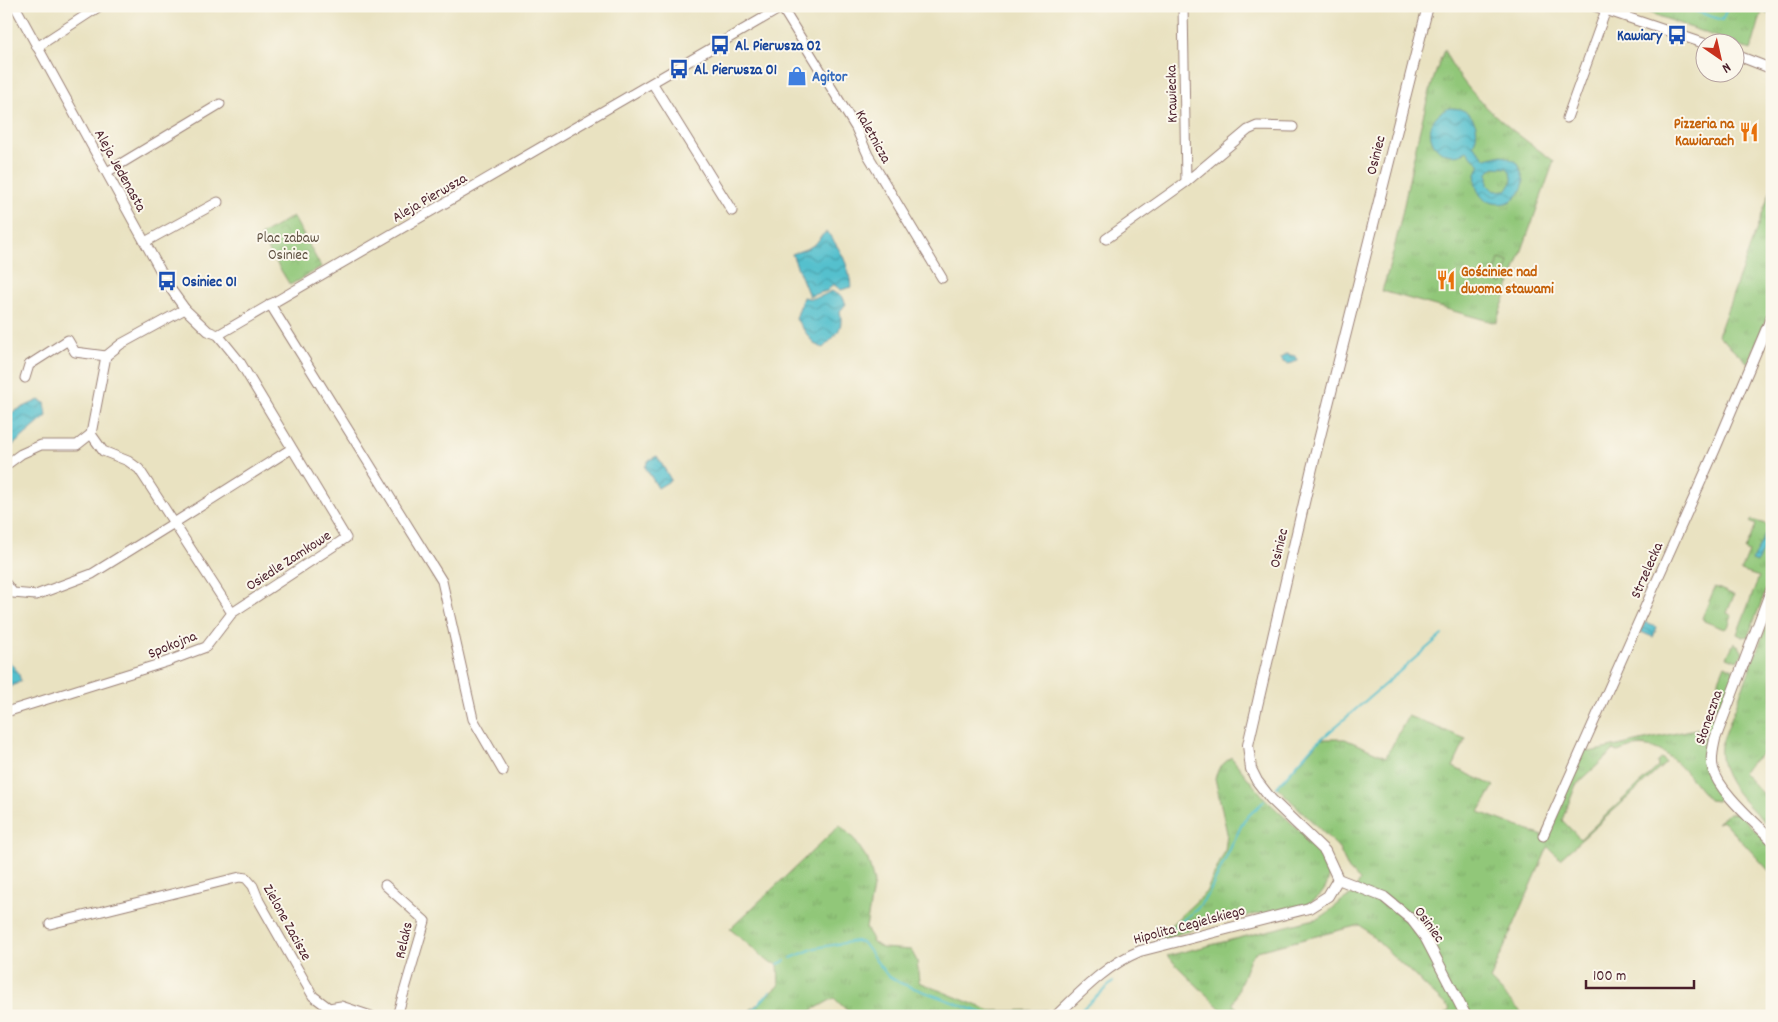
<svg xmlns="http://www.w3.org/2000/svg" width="1778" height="1022" viewBox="0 0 1778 1022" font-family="Dekko,sans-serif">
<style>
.grass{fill:url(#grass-tufts);stroke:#6e7352}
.park{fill:url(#park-crowns);stroke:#6e7352}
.water{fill:url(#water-waves);stroke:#4f707c;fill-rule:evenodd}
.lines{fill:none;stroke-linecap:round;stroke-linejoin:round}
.stream{stroke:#54c0cd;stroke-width:2}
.minor-casing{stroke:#9a8076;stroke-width:11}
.tertiary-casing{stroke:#9a8076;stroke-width:12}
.minor{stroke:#fff;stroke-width:9}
.tertiary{stroke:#fff;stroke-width:10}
.labels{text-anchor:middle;stroke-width:4;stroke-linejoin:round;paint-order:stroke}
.transit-label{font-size:15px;font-weight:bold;fill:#164399;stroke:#fbf7ec;text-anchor:start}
.shop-label{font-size:15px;font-weight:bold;fill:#366cbe;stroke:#fbf7ec;text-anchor:start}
.street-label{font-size:15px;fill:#4a1f2b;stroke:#fbf7ec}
.food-label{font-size:15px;font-weight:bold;fill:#c56008;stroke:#fbf7ec;text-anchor:end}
.park-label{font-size:15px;fill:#5f5142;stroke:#fbf7ec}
</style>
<defs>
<pattern id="grass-tufts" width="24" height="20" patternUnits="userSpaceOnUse" patternTransform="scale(1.25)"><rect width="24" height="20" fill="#91c779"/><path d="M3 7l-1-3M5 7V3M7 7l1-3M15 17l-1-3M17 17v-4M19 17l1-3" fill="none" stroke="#7faa69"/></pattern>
<pattern id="park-crowns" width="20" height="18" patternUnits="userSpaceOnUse" patternTransform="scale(1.25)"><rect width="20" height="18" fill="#91c779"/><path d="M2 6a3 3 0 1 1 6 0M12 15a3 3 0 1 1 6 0" fill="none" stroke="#7faa69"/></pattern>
<pattern id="water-waves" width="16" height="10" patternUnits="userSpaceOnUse" patternTransform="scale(1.25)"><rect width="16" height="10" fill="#54c0cd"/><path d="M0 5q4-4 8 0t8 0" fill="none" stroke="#489ba7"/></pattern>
</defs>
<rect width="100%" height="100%" fill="#fbf7ec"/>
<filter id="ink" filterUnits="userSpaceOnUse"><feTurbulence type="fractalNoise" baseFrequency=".02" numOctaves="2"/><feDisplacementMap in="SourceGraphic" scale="10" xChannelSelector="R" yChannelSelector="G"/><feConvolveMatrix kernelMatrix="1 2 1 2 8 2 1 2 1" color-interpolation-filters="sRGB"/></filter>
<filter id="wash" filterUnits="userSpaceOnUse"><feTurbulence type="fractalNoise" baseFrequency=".0096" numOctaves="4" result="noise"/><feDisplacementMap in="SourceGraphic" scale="20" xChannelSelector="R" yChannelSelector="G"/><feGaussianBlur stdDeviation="1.12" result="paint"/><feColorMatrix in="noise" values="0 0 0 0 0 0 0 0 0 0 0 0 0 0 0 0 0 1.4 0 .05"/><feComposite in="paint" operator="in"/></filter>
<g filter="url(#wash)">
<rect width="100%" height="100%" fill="#e9e2c1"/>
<!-- grass -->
<g class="grass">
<polygon points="1631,6 1772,6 1772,15 1762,12 1751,50 1736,45 1736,42 1730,42"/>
<path d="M1444,50C1466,97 1512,131 1554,161L1496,323L1382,291C1408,212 1413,127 1444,50Z"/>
<polygon points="1772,187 1772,305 1748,363 1718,335"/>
<polygon points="1752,520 1772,526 1772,575 1748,636 1743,637 1737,634 1759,577 1741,571 1749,552 1745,550 1756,525 1750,522"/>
<polygon points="1715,587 1734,595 1727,613 1732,616 1728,627 1724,629 1704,621 1702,618"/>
<path d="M1772,612V744L1742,772L1772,804V830C1749,805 1717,781 1721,745Z"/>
<polygon points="1734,643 1739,646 1743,653 1737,661 1727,657"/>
<polygon points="1725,665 1733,669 1734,674 1722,706 1719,708 1708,707"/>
<path d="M1705,714L1713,716C1719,724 1703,755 1706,771C1708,781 1716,786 1721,794L1717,801L1709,800C1683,771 1663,732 1618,752L1614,750L1576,785L1562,820L1580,839L1658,767L1657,762L1662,758L1666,763L1560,859L1548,847L1490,980L1525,1016H1444L1450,1009L1360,925L1257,951L1250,958L1233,1004L1245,1016H1228L1167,956L1319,918C1332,912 1339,899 1353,895L1360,880L1349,870L1338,847L1277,787L1321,739H1345L1386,757L1408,716L1466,739L1453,767L1494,786L1479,812L1543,836L1585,750L1590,752L1700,728Z"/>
<path d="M1231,757C1241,769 1251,783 1262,795C1277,813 1320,843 1327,864C1332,876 1327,890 1317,898C1301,912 1272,912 1252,915C1224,919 1187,929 1161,941L1158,937L1206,892L1225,851L1227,833L1215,778L1219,768Z"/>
<polygon points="1729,813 1739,814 1772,848 1772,874 1723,821 1717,823"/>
<polygon points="840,825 854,839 868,860 874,882 866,928 873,942 882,948 911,950 917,961 919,982 990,1011 1047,1010 1044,1016 853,1016 834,998 802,1016 743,1016 779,986 778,964 769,962 730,929"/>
</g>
<!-- park -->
<g class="park">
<polygon points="293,216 321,267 290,285 260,236"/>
<polygon points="1499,259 1509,262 1502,284 1493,281"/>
</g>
<!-- water -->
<g class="water">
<path d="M1450,108C1471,107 1483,126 1473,145L1486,159L1502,155L1518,163L1524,181C1521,201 1503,209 1485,200C1475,191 1472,178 1480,165L1467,151C1434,169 1413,120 1450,108ZM1494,167L1507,168C1514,175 1514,184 1506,190L1494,191L1488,185V173Z"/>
<path d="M827,232C841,250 849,264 851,287L841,290L833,284L827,291L809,296L792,254C799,251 809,249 815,244C820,240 820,235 827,232Z"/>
<path d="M831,291L842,296L846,304L840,311C844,330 836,335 823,348L814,344L796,319L803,297C814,300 821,297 831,291Z"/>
<polygon points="1286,354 1295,356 1298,361 1288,364 1283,362 1281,358"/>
<polygon points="39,400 45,403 47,416 6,451 6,415"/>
<polygon points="657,456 671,480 658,488 645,467 649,460"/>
<polygon points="1765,534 1769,536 1757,563 1752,561"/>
<polygon points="1645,622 1657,627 1653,637 1641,632"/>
<polygon points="6,658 18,672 21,681 11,687 6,679"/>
</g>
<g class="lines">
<!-- stream -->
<g class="stream">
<polyline points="1674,6 1685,8"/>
<polyline points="1689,9 1722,20 1728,6"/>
<polyline points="1277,787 1313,746 1442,635"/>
<polyline points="1168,932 1197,909 1209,893 1244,820 1264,801"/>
<polyline points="791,958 815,948 856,941 863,943 887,975 900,983 988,1015 1042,1013"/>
<polyline points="778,964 785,961"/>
<polyline points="1076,1012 1079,1012 1113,982"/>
<polyline points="747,1016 770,992"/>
</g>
</g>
</g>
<g filter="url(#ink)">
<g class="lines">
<defs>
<g id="minor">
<polyline points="15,6 170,288 185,309 208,331 218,335 240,362 346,538 232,613"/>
<polyline points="781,6 856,128 868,155 942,278"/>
<polyline points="1183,6 1186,182"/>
<polyline points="1594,6 1706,44"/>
<polyline points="37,47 100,6"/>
<polyline points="1736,55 1772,69"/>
<polyline points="653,84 732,211"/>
<polyline points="1567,118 1606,10"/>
<polyline points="107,172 220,104"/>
<polyline points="1106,239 1186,182 1248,130 1257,126 1293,127"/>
<polyline points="145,242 218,202"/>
<polyline points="270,304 442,581 473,719 503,771"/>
<polyline points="218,335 784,6"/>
<polyline points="25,378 29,365 68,340 75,352 106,356"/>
<polyline points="91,434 106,356 121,344 185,309"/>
<polyline points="6,465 21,454 41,445 77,445 91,434 103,451 128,461 139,469 174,523 92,574 36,595 13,593 6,584"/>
<polyline points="6,712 166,662 206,647 232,613 174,523 291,449"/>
<polyline points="1543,836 1715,450 1772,315"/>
<polyline points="385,885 425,921 397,1016"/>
<polyline points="50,924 240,877 246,878 253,886 259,901 313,996 329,1008 341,1006 371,1016"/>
<polyline points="322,1016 329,1008"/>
</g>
<g id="tertiary">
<polyline points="1428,6 1312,468 1248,745 1251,769 1257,781 1271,799 1325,851 1338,879 1384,897 1412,920 1425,937 1466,1016"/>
<path d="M1772,588L1715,739C1713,749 1710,759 1713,769C1719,792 1755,822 1772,840"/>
<path d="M1056,1016C1082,991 1106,965 1140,951L1309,908L1328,896L1338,879"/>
</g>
</defs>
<!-- minor casing -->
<use href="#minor" class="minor-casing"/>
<!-- tertiary casing -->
<use href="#tertiary" class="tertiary-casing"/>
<!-- minor -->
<use href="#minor" class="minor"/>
<!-- tertiary -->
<use href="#tertiary" class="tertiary"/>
</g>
</g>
<!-- icons -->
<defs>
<symbol id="bus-bare" viewBox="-9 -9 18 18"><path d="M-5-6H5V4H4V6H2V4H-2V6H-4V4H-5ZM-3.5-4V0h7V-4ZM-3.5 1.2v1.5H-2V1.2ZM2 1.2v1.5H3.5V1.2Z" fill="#1a4fb4" stroke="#fbf7ec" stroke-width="2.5" paint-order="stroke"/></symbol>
<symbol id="shop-bare" viewBox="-9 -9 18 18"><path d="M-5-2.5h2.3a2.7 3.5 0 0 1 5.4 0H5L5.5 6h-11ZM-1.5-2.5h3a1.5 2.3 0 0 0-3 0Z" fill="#3f7fe0" stroke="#fbf7ec" stroke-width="2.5" paint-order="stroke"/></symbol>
<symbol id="restaurant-bare" viewBox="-9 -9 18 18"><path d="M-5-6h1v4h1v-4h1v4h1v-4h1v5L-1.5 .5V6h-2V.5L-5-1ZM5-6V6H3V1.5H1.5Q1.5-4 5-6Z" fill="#e8710a" stroke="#fbf7ec" stroke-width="2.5" paint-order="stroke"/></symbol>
</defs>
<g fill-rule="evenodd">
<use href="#bus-bare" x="1663" y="21" width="28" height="28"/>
<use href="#bus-bare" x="706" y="31" width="28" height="28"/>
<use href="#bus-bare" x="665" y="55" width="28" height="28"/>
<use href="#shop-bare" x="783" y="62" width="28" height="28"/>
<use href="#restaurant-bare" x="1735" y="118" width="28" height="28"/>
<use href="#restaurant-bare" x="1432" y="266" width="28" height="28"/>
<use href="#bus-bare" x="153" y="267" width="28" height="28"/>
</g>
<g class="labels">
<!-- transit labels -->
<g class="transit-label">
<text x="1662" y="40" text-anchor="end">Kawiary</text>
<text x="735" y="50">Al. Pierwsza 02</text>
<text x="694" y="74">Al. Pierwsza 01</text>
<text x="182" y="286">Osiniec 01</text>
</g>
<!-- shop labels -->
<g class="shop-label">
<text x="812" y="81">Agitor</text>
</g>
<!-- street labels -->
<g class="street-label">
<text transform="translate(1171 94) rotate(-91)" y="5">Krawiecka</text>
<text transform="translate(874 136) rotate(61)" y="5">Kaletnicza</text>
<text transform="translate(1375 155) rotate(-76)" y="5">Osiniec</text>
<text transform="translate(121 170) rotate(61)" y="5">Aleja Jedenasta</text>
<text transform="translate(429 197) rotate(-30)" y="5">Aleja Pierwsza</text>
<text transform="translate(1278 548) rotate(-77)" y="5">Osiniec</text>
<text transform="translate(288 560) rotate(-33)" y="5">Osiedle Zamkowe</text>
<text transform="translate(1646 570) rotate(-66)" y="5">Strzelecka</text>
<text transform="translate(172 644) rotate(-22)" y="5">Spokojna</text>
<text transform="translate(1708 717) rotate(-71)" y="5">Słoneczna</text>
<text transform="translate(288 922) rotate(61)" y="5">Zielone Zacisze</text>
<text transform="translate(1189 924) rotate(-15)" y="5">Hipolita Cegielskiego</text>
<text transform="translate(1430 924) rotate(54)" y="5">Osiniec</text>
<text transform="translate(403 940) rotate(-77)" y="5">Relaks</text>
</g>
<!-- food labels -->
<g class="food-label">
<text x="1734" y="128">Pizzeria na<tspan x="1734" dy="17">Kawiarach</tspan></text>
<text x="1461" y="276" text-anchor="start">Gościniec nad<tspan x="1461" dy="17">dwoma stawami</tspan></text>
</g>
<!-- park labels -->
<g class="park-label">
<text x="288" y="242">Plac zabaw<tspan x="288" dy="17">Osiniec</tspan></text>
</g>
</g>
<!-- margin -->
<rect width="1778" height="1022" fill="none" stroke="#fbf7ec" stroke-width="25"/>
<!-- north arrow -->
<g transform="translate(1720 58) rotate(146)"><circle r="24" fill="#fbf7ec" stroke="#b4a19f"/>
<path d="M0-4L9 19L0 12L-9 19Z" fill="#c8321e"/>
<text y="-8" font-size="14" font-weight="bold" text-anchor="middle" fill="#4a1f2b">N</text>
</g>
<!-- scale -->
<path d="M1586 980v8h108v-8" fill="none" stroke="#4a1f2b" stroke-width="2.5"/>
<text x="1593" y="980" font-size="15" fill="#4a1f2b" stroke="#fbf7ec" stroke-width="4" paint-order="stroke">100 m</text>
</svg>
